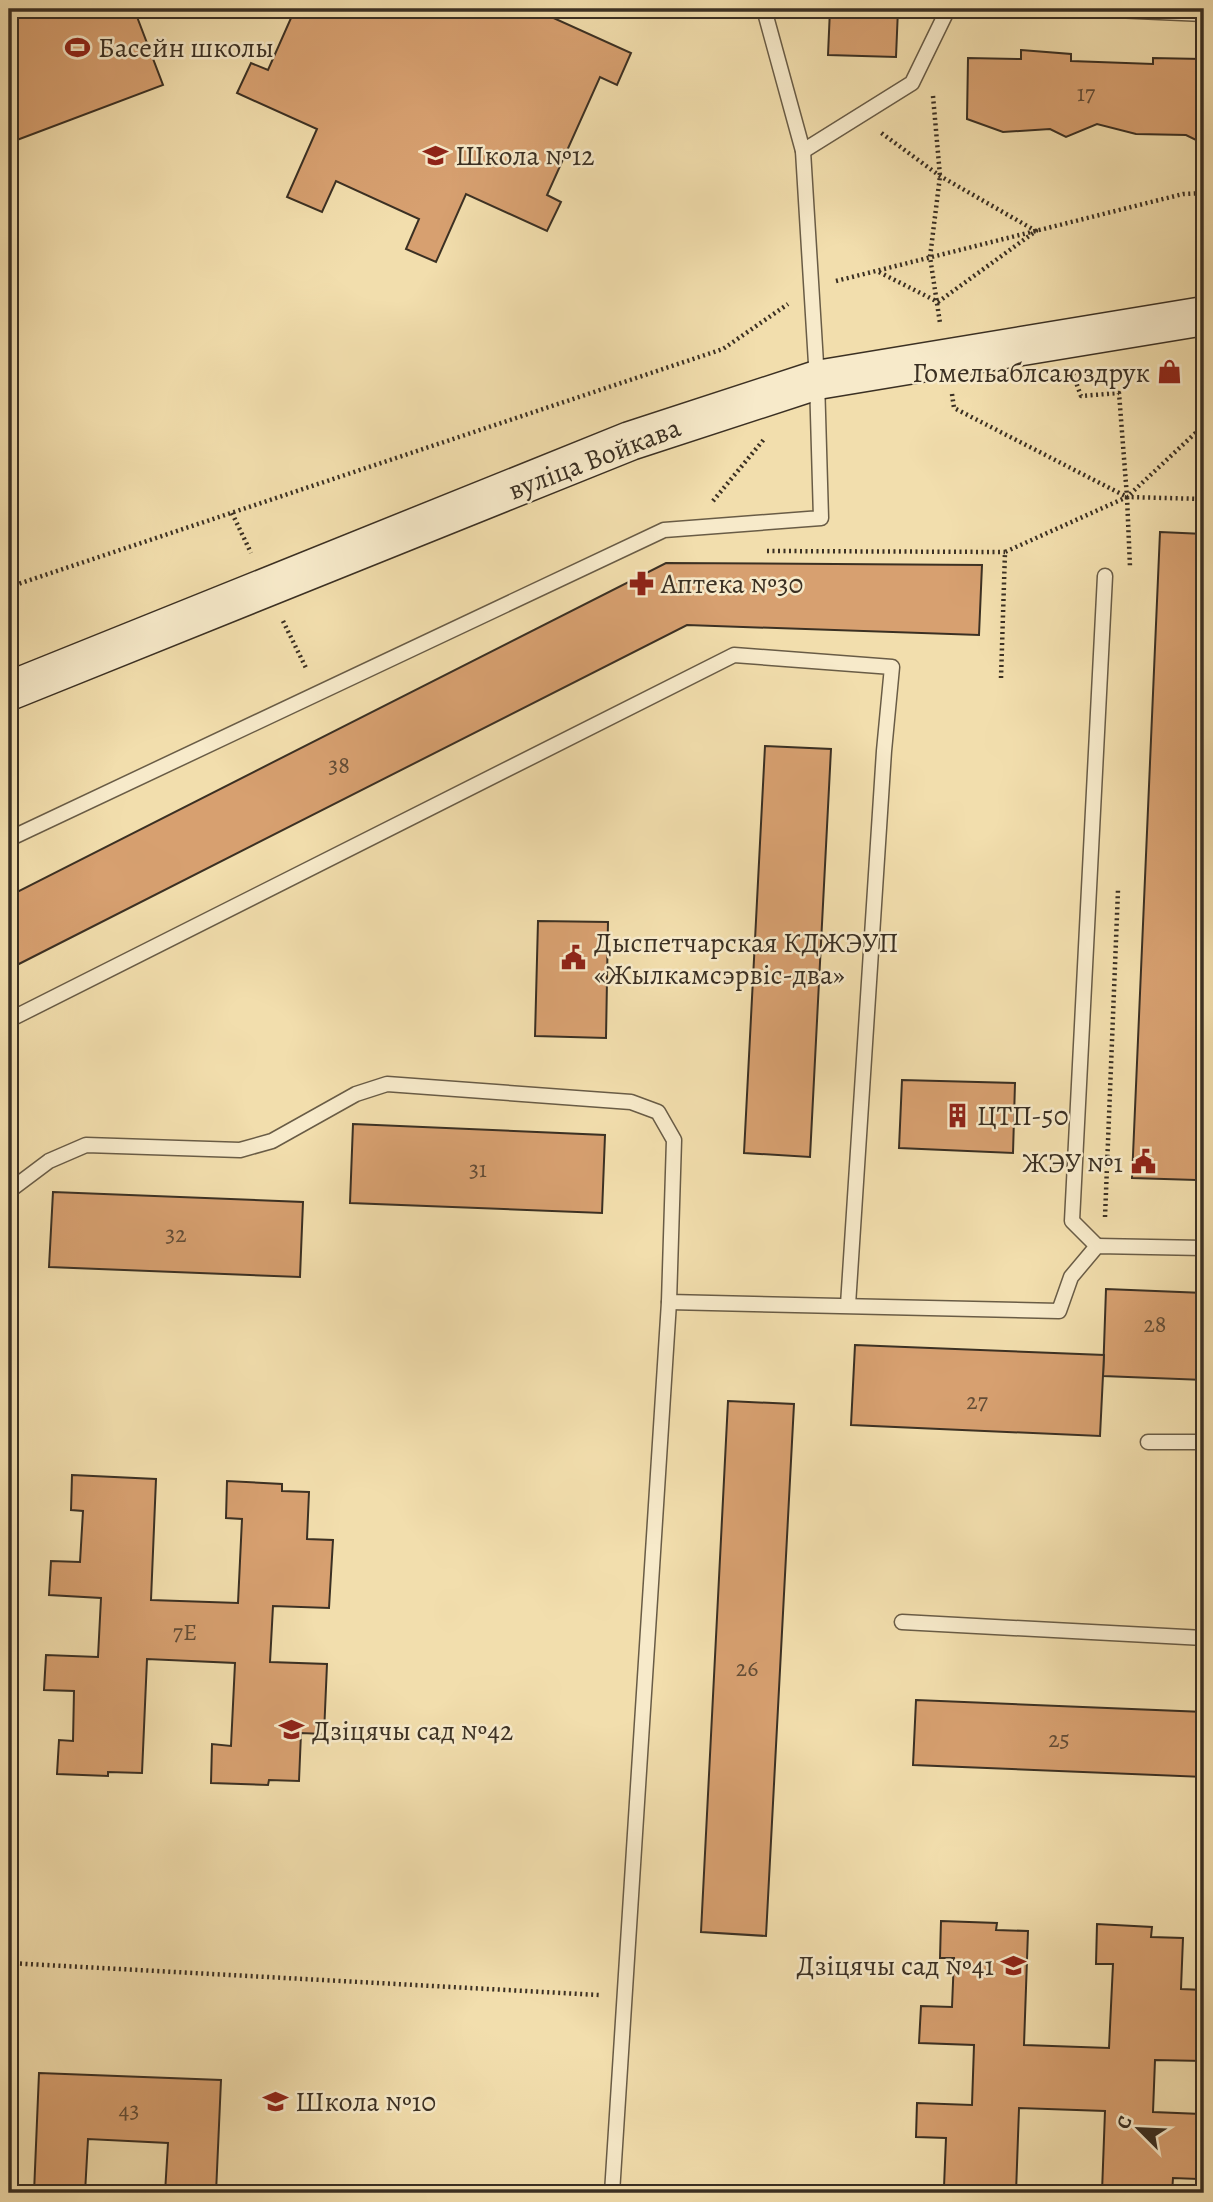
<svg xmlns="http://www.w3.org/2000/svg" width="1213" height="2202" viewBox="0 0 1213 2202" font-family="Alegreya,serif">
<style>
.building{fill:#d7a070;stroke:#3b3023;stroke-width:2}
.lines{fill:none;stroke-linecap:round;stroke-linejoin:round}
.service-casing{stroke:#695c46;stroke-width:17}
.secondary-casing{stroke:#3b3023;stroke-width:41}
.path{stroke:#3b3023;stroke-width:4.5;stroke-dasharray:2 3.5;stroke-linecap:butt}
.service{stroke:#f7eaca;stroke-width:14}
.secondary{stroke:#f7eaca;stroke-width:38}
.labels{text-anchor:middle;stroke-width:5;stroke-linejoin:round;paint-order:stroke}
.number-label{font-size:24px;fill:#624c36}
.poi-label{font-size:28px;fill:#3b3023;stroke:#f7eaca;text-anchor:start}
.street-label{font-size:28px;fill:#3b3023;stroke:#f7eaca}
</style>
<rect width="100%" height="100%" fill="#f2dead"/>
<filter id="stains"><feTurbulence type="fractalNoise" baseFrequency=".00286" numOctaves="4"/><feColorMatrix values="0 0 0 0 .2 0 0 0 0 .09 0 0 0 0 .02 0 0 0 .5 -.17"/></filter>
<radialGradient id="worn" r=".72"><stop offset=".6" stop-color="#630" stop-opacity="0"/><stop offset="1" stop-color="#630" stop-opacity=".3"/></radialGradient>
<!-- building -->
<g class="building">
<polygon points="9,9 134,9 163,85 9,143"/>
<polygon points="295,9 552,9 549,16 631,53 617,85 600,77 547,195 561,202 547,231 466,194 436,262 406,249 419,219 336,181 322,212 287,197 317,129 237,93 251,63 268,70"/>
<polygon points="830,9 898,9 896,57 828,55"/>
<polygon points="1021,50 1071,54 1071,61 1153,64 1153,58 1202,59 1202,68 1204,68 1204,139 1198,141 1186,135 1136,134 1097,124 1066,137 1050,129 1003,132 967,119 968,58 1021,59"/>
<polygon points="1160,532 1204,534 1204,994 1196,1180 1132,1178"/>
<polygon points="666,563 982,565 979,635 687,625 9,969 9,896"/>
<polygon points="765,746 831,749 810,1157 744,1153"/>
<polygon points="538,921 608,922 606,1038 535,1036"/>
<polygon points="902,1080 1015,1083 1013,1153 899,1148"/>
<polygon points="353,1124 605,1135 602,1213 350,1203"/>
<polygon points="53,1192 303,1202 300,1277 49,1267"/>
<polygon points="1106,1289 1204,1293 1204,1380 1103,1376"/>
<polygon points="855,1345 1104,1355 1100,1436 851,1425"/>
<polygon points="728,1401 794,1404 766,1936 701,1932"/>
<polygon points="72,1475 156,1479 151,1600 238,1603 242,1519 226,1518 227,1481 282,1484 282,1491 309,1492 307,1539 333,1540 329,1608 273,1606 270,1662 327,1664 324,1734 301,1733 299,1781 269,1780 268,1785 211,1783 212,1744 231,1746 235,1663 147,1659 142,1773 108,1772 108,1776 57,1774 59,1740 73,1741 74,1691 44,1690 46,1655 98,1657 101,1598 49,1595 51,1561 80,1562 83,1511 71,1510"/>
<polygon points="916,1700 1204,1712 1204,1777 913,1765"/>
<polygon points="941,1921 997,1923 996,1930 1028,1931 1024,2045 1109,2048 1113,1964 1096,1964 1097,1924 1152,1927 1151,1937 1183,1938 1181,1989 1204,1990 1203,2061 1155,2060 1153,2112 1201,2114 1198,2179 1173,2178 1172,2193 1084,2193 1084,2191 1102,2192 1105,2111 1019,2108 1016,2193 930,2193 931,2186 944,2187 946,2138 916,2137 917,2103 972,2105 974,2045 919,2043 921,2006 952,2007 954,1958 940,1958"/>
<polygon points="39,2073 221,2080 216,2193 165,2193 168,2143 88,2139 85,2193 34,2193"/>
</g>
<g class="lines">
<defs>
<g id="service">
<polyline points="1093,9 1204,14"/>
<polyline points="803,151 912,83 948,9"/>
<polyline points="9,839 664,530 821,518 817,380 803,151 764,9"/>
<polyline points="9,1020 734,655 892,667 884,751 848,1305"/>
<polyline points="9,1191 49,1161 86,1145 240,1150 272,1141 356,1094 387,1084 631,1102 658,1112 674,1140 669,1302 1059,1311 1071,1277 1097,1246 1204,1248"/>
<polyline points="1097,1246 1072,1221 1105,576"/>
<polyline points="1148,1442 1204,1442"/>
<polyline points="902,1622 1204,1638"/>
<polyline points="612,2193 669,1302"/>
</g>
<polyline id="secondary" points="9,691 630,441 817,380 1204,316"/>
</defs>
<!-- service casing -->
<use href="#service" class="service-casing"/>
<!-- secondary casing -->
<use href="#secondary" class="secondary-casing"/>
<!-- path -->
<g class="path">
<polyline points="933,96 940,176 930,257 940,323"/>
<polyline points="879,272 938,302 1036,231 940,176 880,132"/>
<polyline points="836,281 1183,194 1204,193"/>
<polyline points="1073,374 1081,396 1119,393 1127,497 1204,499"/>
<polyline points="952,394 954,408 1127,497 1130,567"/>
<polyline points="713,501 765,438"/>
<polyline points="232,513 251,553"/>
<polyline points="767,551 1005,552"/>
<polyline points="9,587 723,349 788,304"/>
<polyline points="283,621 307,670"/>
<polyline points="1001,678 1005,552 1127,497 1204,425"/>
<polyline points="1105,1217 1118,890"/>
<polyline points="9,1963 599,1995"/>
</g>
<!-- service -->
<use href="#service" class="service"/>
<!-- secondary -->
<use href="#secondary" class="secondary"/>
</g>
<!-- icons -->
<defs>
<symbol id="stadium-bare" viewBox="-9 -9 18 18"><path d="M0-5a6.5 5 0 1 0 0 10a6.5 5 0 1 0 0-10ZM-3.5-1.8h7v3.6h-7Z" fill="#8f2418" stroke="#f7eaca" stroke-width="2.5" paint-order="stroke"/></symbol>
<symbol id="school-bare" viewBox="-9 -9 18 18"><path d="M0-5L7-2L0 1L-7-2ZM-4 1L0 2.5L4 1V4Q0 6-4 4Z" fill="#8f2418" stroke="#f7eaca" stroke-width="2.5" paint-order="stroke"/></symbol>
<symbol id="shop-bare" viewBox="-9 -9 18 18"><path d="M-5-2.5h2.3a2.7 3.5 0 0 1 5.4 0H5L5.5 6h-11ZM-1.5-2.5h3a1.5 2.3 0 0 0-3 0Z" fill="#8f2418" stroke="#f7eaca" stroke-width="2.5" paint-order="stroke"/></symbol>
<symbol id="pharmacy-bare" viewBox="-9 -9 18 18"><path d="M-2-6h4v4h4v4h-4v4h-4v-4h-4v-4h4Z" fill="#8f2418" stroke="#f7eaca" stroke-width="2.5" paint-order="stroke"/></symbol>
<symbol id="civic-bare" viewBox="-9 -9 18 18"><path d="M-.6-6.5H3V-4.5H.6V-3L4-1V1h2V6H-6V1h2V-1L-.6-3ZM-1.2 2.5V6h2.4V2.5Z" fill="#8f2418" stroke="#f7eaca" stroke-width="2.5" paint-order="stroke"/></symbol>
<symbol id="building-bare" viewBox="-9 -9 18 18"><path d="M-4-6H4V6H1V3H-1V6H-4ZM-2.5-4.3h1.7v1.8h-1.7ZM.8-4.3h1.7v1.8H.8ZM-2.5-1h1.7V.8h-1.7ZM.8-1h1.7V.8H.8Z" fill="#8f2418" stroke="#f7eaca" stroke-width="2.5" paint-order="stroke"/></symbol>
</defs>
<g fill-rule="evenodd">
<use href="#stadium-bare" x="60" y="30" width="35" height="35"/>
<use href="#school-bare" x="418" y="138" width="35" height="35"/>
<use href="#shop-bare" x="1152" y="354" width="35" height="35"/>
<use href="#pharmacy-bare" x="624" y="566" width="35" height="35"/>
<use href="#civic-bare" x="556" y="940" width="35" height="35"/>
<use href="#building-bare" x="940" y="1098" width="35" height="35"/>
<use href="#civic-bare" x="1126" y="1144" width="35" height="35"/>
<use href="#school-bare" x="274" y="1712" width="35" height="35"/>
<use href="#school-bare" x="996" y="1948" width="35" height="35"/>
<use href="#school-bare" x="258" y="2084" width="35" height="35"/>
</g>
<g class="labels">
<!-- number labels -->
<g class="number-label">
<text x="1086" y="101">17</text>
<text x="339" y="773">38</text>
<text x="478" y="1177">31</text>
<text x="176" y="1242">32</text>
<text x="1155" y="1332">28</text>
<text x="977" y="1409">27</text>
<text x="185" y="1640">7Е</text>
<text x="747" y="1676">26</text>
<text x="1059" y="1747">25</text>
<text x="129" y="2118">43</text>
</g>
<!-- poi labels -->
<g class="poi-label">
<text x="98" y="57">Басейн школы</text>
<text x="455" y="165">Школа №12</text>
<text x="1150" y="382" text-anchor="end">Гомельаблсаюздрук</text>
<text x="661" y="593">Аптека №30</text>
<text x="594" y="952">Дыспетчарская КДЖЭУП<tspan x="594" dy="32">«Жылкамсэрвіс-два»</tspan></text>
<text x="977" y="1125">ЦТП-50</text>
<text x="1123" y="1172" text-anchor="end">ЖЭУ №1</text>
<text x="312" y="1740">Дзіцячы сад №42</text>
<text x="994" y="1975" text-anchor="end">Дзіцячы сад №41</text>
<text x="295" y="2111">Школа №10</text>
</g>
<!-- street labels -->
<g class="street-label">
<text transform="translate(594 458) rotate(-21)" y="10">вуліца Войкава</text>
</g>
</g>
<!-- margin -->
<rect width="1213" height="2202" fill="none" stroke="#f2dead" stroke-width="35"/>
<rect x="10" y="10" width="1192" height="2181" fill="none" stroke="#3b3023" stroke-width="3.5"/>
<rect x="18" y="18" width="1178" height="2167" fill="none" stroke="#3b3023" stroke-width="2"/>
<!-- north arrow -->
<g transform="translate(1139 2129) rotate(294)" stroke="#f7eaca" stroke-width="5" paint-order="stroke">
<path d="M0-5L12 26L0 18L-12 26Z" fill="#3b3023"/>
<text y="-10" font-size="19" font-weight="bold" text-anchor="middle" fill="#3b3023">С</text>
</g>
<rect width="100%" height="100%" filter="url(#stains)"/>
<rect width="100%" height="100%" fill="url(#worn)"/>
</svg>
